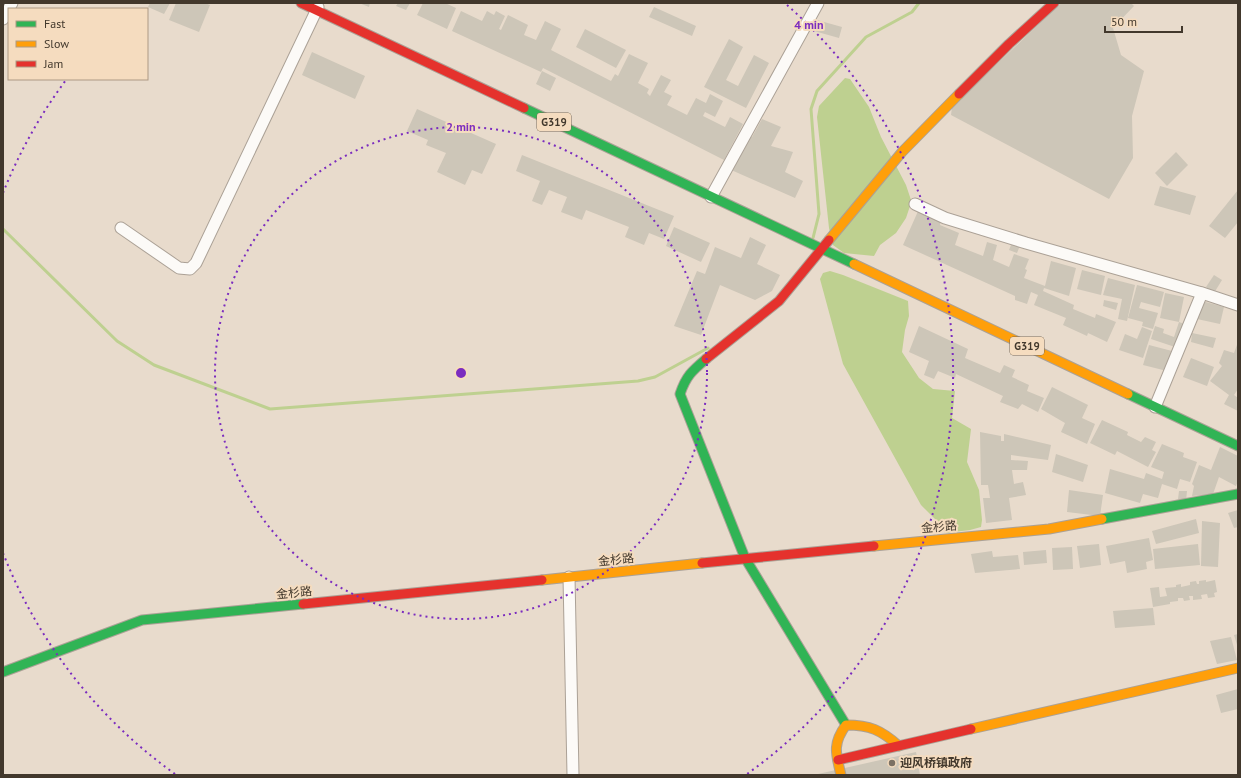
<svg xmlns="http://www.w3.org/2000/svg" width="1241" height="778" viewBox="0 0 1241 778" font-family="'PT Sans','Noto Sans SC',sans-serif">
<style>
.water{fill:#bed090}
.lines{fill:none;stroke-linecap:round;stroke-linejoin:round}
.stream{stroke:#bed090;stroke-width:3}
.building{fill:#cdc6b8}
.street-casing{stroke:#aba196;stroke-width:13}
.fast-casing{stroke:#aba196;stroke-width:11}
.slow-casing{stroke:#aba196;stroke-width:11}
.jam-casing{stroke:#aba196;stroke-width:11}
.street{stroke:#fcfaf7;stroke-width:11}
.fast{stroke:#30b455;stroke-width:9}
.slow{stroke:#ff9f0a;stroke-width:9}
.jam{stroke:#e5322d;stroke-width:9}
.ring{fill:none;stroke:#7b2cbf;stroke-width:2;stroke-dasharray:2 4}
.poi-dot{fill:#7c7164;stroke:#f5dcbf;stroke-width:1.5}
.labels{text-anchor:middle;stroke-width:4;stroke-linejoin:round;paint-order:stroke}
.shield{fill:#f5dcbf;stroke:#786958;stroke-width:1}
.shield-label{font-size:11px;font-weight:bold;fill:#42382c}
.street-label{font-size:12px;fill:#42382c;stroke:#f5dcbf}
.poi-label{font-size:12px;font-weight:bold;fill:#42382c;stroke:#f5dcbf;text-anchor:start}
.centre{fill:#7b2cbf;stroke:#f5dcbf;stroke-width:2}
.ring-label{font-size:12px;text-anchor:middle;font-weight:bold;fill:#7b2cbf;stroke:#f5dcbf;stroke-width:4;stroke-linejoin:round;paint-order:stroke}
</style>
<rect width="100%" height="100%" fill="#e8dbcc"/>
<!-- water -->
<g class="water">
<polygon points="845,78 850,79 869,107 881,137 906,185 911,200 910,206 906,218 896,233 880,245 874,256 844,253 833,245 829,228 817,117 819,106"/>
<polygon points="830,271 843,275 908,301 909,316 905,330 902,352 919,378 933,389 955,391 952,418 971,429 967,462 979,490 982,520 981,527 970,530 945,533 941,525 921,505 843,364 820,279 823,273"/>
</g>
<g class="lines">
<!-- stream -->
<g class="stream">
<polyline points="3,229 117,341 154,365 270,409 638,381 655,377 708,348"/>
<polyline points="813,238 819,214 811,109 817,91 866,37 912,12 919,3"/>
</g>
</g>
<!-- building -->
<g class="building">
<polygon points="150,3 170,3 164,14 148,7"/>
<polygon points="176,3 205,3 210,5 199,32 169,20"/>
<polygon points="359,3 370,3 369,7"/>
<polygon points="398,3 410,3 406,10 396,6"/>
<polygon points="423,3 445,3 456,8 447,29 417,15"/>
<polygon points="1061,3 1131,3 1134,6 1113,28 1121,55 1144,71 1132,116 1133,158 1109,199 951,115 952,107"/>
<polygon points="654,7 696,26 692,36 649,17"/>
<polygon points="461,11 482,21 487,11 494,15 496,11 505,16 499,29 501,30 508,15 528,25 524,35 536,40 545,21 561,29 551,50 611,81 615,74 618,76 629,54 648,63 638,83 649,89 647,93 650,96 661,75 671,80 664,92 672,96 667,105 687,115 696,98 706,103 710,94 723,101 715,117 705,112 703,116 725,127 730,117 743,124 724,160 543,68 541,72 452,31"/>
<polygon points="817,20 842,27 839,38 814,31"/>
<polygon points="585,29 626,50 616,68 576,47"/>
<polygon points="729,39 743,47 726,80 738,86 754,55 769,63 746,108 704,87"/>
<polygon points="312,52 365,76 355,99 302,75"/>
<polygon points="542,71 556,78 550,91 536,84"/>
<polygon points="417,109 496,144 482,174 472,170 465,185 437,172 446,153 426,145 428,140 407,131"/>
<polygon points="762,119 781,127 771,146 793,152 785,172 803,181 795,198 729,169 747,136 752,137"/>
<polygon points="1176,152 1188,165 1167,186 1155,173"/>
<polygon points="522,155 674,216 664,239 649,233 644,245 625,237 629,227 586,210 582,220 561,212 567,197 549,190 542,205 532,201 540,181 516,171"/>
<polygon points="1160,186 1196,196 1190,215 1154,205"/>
<polygon points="1238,190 1238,222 1225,238 1209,226"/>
<polygon points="919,209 941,220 940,225 959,233 955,245 983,256 987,242 997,245 993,260 1009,267 1014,254 1029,259 1025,269 1027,270 1024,278 1045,286 1051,261 1076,268 1069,296 1044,288 1043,291 1074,305 1073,309 1095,318 1096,314 1116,322 1107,342 1088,333 1087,336 1063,325 1066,318 1034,305 1038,295 1031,292 1027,304 1015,300 1015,296 903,245"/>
<polygon points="674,227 710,243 701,262 666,246"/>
<polygon points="750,237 766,245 757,264 780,275 772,291 755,300 720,285 701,335 674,326 697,271 705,274 715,247 741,258"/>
<polygon points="1013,240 1021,243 1017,253 1009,250"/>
<polygon points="1082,270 1105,276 1101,295 1077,289"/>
<polygon points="1214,275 1222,280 1214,293 1206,287"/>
<polygon points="1108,278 1135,285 1127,321 1118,319 1122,299 1103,295"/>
<polygon points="1137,285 1164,292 1160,307 1141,302 1139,308 1158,313 1153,329 1142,326 1143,322 1128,318"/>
<polygon points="1165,293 1184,297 1179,322 1160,318"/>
<polygon points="1104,300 1118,303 1116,310 1103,306"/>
<polygon points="1202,301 1224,307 1220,324 1197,319"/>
<polygon points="1179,322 1187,325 1178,348 1151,339 1155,326 1164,329 1163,333 1174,337"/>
<polygon points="919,326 968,349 965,358 1000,373 1004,365 1015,370 1012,377 1029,385 1027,391 1044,398 1038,412 1022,404 1018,409 1000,402 1003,396 956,374 955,378 938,371 934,379 924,375 929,361 909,352"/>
<polygon points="1142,327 1152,331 1143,358 1119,350 1125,334 1137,339"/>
<polygon points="1192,333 1216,338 1213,348 1191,342"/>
<polygon points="1238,342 1238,389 1234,395 1238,398 1238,411 1224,404 1229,395 1210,381 1222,366 1219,363 1224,350 1234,353"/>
<polygon points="1149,345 1172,351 1167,371 1143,365"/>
<polygon points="1191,358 1214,367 1207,386 1183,377"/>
<polygon points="1052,387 1088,405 1082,418 1095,424 1087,444 1061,432 1065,423 1041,409"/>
<polygon points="1102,420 1128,432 1127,435 1141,442 1145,437 1156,442 1152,450 1156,452 1148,467 1117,451 1115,455 1090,443"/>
<polygon points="980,432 1001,436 1001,441 1004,441 1004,434 1051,445 1048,460 1011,455 1011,460 1028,461 1027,470 1012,470 1014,484 1023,482 1026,495 1009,498 1012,520 986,523 983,498 990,498 988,485 981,485"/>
<polygon points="1162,444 1184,453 1183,457 1197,462 1190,482 1180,479 1177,489 1162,484 1158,498 1143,494 1140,503 1105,493 1110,469 1144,479 1146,473 1162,479 1164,472 1151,467"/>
<polygon points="1220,447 1238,456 1238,481 1236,486 1219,477 1213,494 1192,496 1194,486 1192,484 1199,465 1211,470"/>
<polygon points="1056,454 1088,465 1083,482 1052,472"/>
<polygon points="1069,490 1103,495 1100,516 1067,512"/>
<polygon points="1179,491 1187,491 1186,501 1178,499"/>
<polygon points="1238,510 1238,527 1234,528 1228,513"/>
<polygon points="1196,519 1199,533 1156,544 1152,531"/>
<polygon points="1202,521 1220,523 1218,567 1201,566"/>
<polygon points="1149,538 1153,560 1146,562 1147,569 1127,573 1125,561 1110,564 1106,546"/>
<polygon points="1099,544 1101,565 1080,568 1077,546"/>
<polygon points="1198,544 1200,565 1155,569 1153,549"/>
<polygon points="1072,547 1073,569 1053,570 1052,548"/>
<polygon points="1046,550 1047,563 1024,565 1023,552"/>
<polygon points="992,551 993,557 1018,555 1020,569 975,573 971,554"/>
<polygon points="1206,580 1206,582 1215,580 1217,592 1214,593 1215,597 1208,598 1207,594 1201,595 1202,599 1193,600 1193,596 1189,596 1190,600 1184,601 1183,598 1178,598 1178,601 1170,602 1170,604 1153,607 1150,588 1159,587 1160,597 1167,596 1165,588 1176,587 1176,585 1181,584 1181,587 1190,585 1190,582 1196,581 1197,584 1199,584 1199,581"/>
<polygon points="1153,608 1155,625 1115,628 1113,611"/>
<polygon points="1238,634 1238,648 1234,635"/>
<polygon points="1231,637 1237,660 1217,664 1210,641"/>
<polygon points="1238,689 1238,709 1221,713 1216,695"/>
<polygon points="916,752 920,775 818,775 818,774"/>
</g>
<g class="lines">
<defs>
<g id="street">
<polyline points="3,19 12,3"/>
<polyline points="711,197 818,3"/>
<polyline points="915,204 945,218 1026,243 1202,293 1238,305"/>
<polyline points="121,228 179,268 190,269 196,263 318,7"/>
<polyline points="1155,407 1202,293"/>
<polyline points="569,577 573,775"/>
</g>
<g id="fast">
<polyline points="524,108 854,264"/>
<path d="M706,359C692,371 686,376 680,394L745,558L846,725"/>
<polyline points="1128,394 1238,446"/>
<polyline points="1102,519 1238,494"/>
<polyline points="3,672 142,620 303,604"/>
</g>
<g id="slow">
<polyline points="829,240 902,152 959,94"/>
<polyline points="854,264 1128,394"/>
<polyline points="874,546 1049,529 1102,519"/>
<polyline points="542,580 702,563"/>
<polyline points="971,729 1238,668"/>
<path d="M841,775C836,754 832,744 846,725C870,725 881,730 899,746"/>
</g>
<g id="jam">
<polyline points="301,3 524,108"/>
<polyline points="959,94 1009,44 1054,3"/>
<polyline points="706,359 779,301 829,240"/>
<polyline points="702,563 874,546"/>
<polyline points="303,604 542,580"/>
<polyline points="838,760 971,729"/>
</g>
</defs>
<!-- street casing -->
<use href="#street" class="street-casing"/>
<!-- fast casing -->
<use href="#fast" class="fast-casing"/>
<!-- slow casing -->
<use href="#slow" class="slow-casing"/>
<!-- jam casing -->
<use href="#jam" class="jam-casing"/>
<!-- street -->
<use href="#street" class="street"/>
<!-- fast -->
<use href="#fast" class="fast"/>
<!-- slow -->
<use href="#slow" class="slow"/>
<!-- jam -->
<use href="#jam" class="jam"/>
</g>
<!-- distance rings -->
<g class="ring">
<circle cx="461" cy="373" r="246"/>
<path d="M175 774A492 492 0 0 1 3 553M3 193A492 492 0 0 1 66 80M787 5A492 492 0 0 1 747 774"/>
</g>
<!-- markers -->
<circle class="poi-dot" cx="892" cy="763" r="4"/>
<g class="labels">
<!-- shield labels -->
<g class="shield">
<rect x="537" y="113" width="34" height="18" rx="3"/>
<rect x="1010" y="337" width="34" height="18" rx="3"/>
</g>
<g class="shield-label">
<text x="554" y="126">G319</text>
<text x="1027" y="350">G319</text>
</g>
<!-- street labels -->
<g class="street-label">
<text transform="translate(939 527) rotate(-5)" y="4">金杉路</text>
<text transform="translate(616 560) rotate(-6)" y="4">金杉路</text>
<text transform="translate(294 593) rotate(-6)" y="4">金杉路</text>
</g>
<!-- poi labels -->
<g class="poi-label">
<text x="900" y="767">迎风桥镇政府</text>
</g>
</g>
<circle cx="461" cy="373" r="6" class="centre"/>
<g class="ring-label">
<text x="809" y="29">4 min</text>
<text x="461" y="131">2 min</text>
</g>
<!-- border -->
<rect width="1241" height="778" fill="none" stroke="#42382c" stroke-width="8"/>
<!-- legend -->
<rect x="8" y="8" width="140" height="72" fill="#f5dcbf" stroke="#ad9a84"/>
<rect x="16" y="21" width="20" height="6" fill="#30b455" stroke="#ad9a84"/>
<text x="44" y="28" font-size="12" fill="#42382c">Fast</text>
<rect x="16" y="41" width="20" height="6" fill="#ff9f0a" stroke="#ad9a84"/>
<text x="44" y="48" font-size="12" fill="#42382c">Slow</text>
<rect x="16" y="61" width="20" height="6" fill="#e5322d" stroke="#ad9a84"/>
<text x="44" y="68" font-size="12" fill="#42382c">Jam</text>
<!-- scale -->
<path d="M1105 26v6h77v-6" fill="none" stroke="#42382c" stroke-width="2"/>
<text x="1111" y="26" font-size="12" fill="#42382c" stroke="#f5dcbf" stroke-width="3" paint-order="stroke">50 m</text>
</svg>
